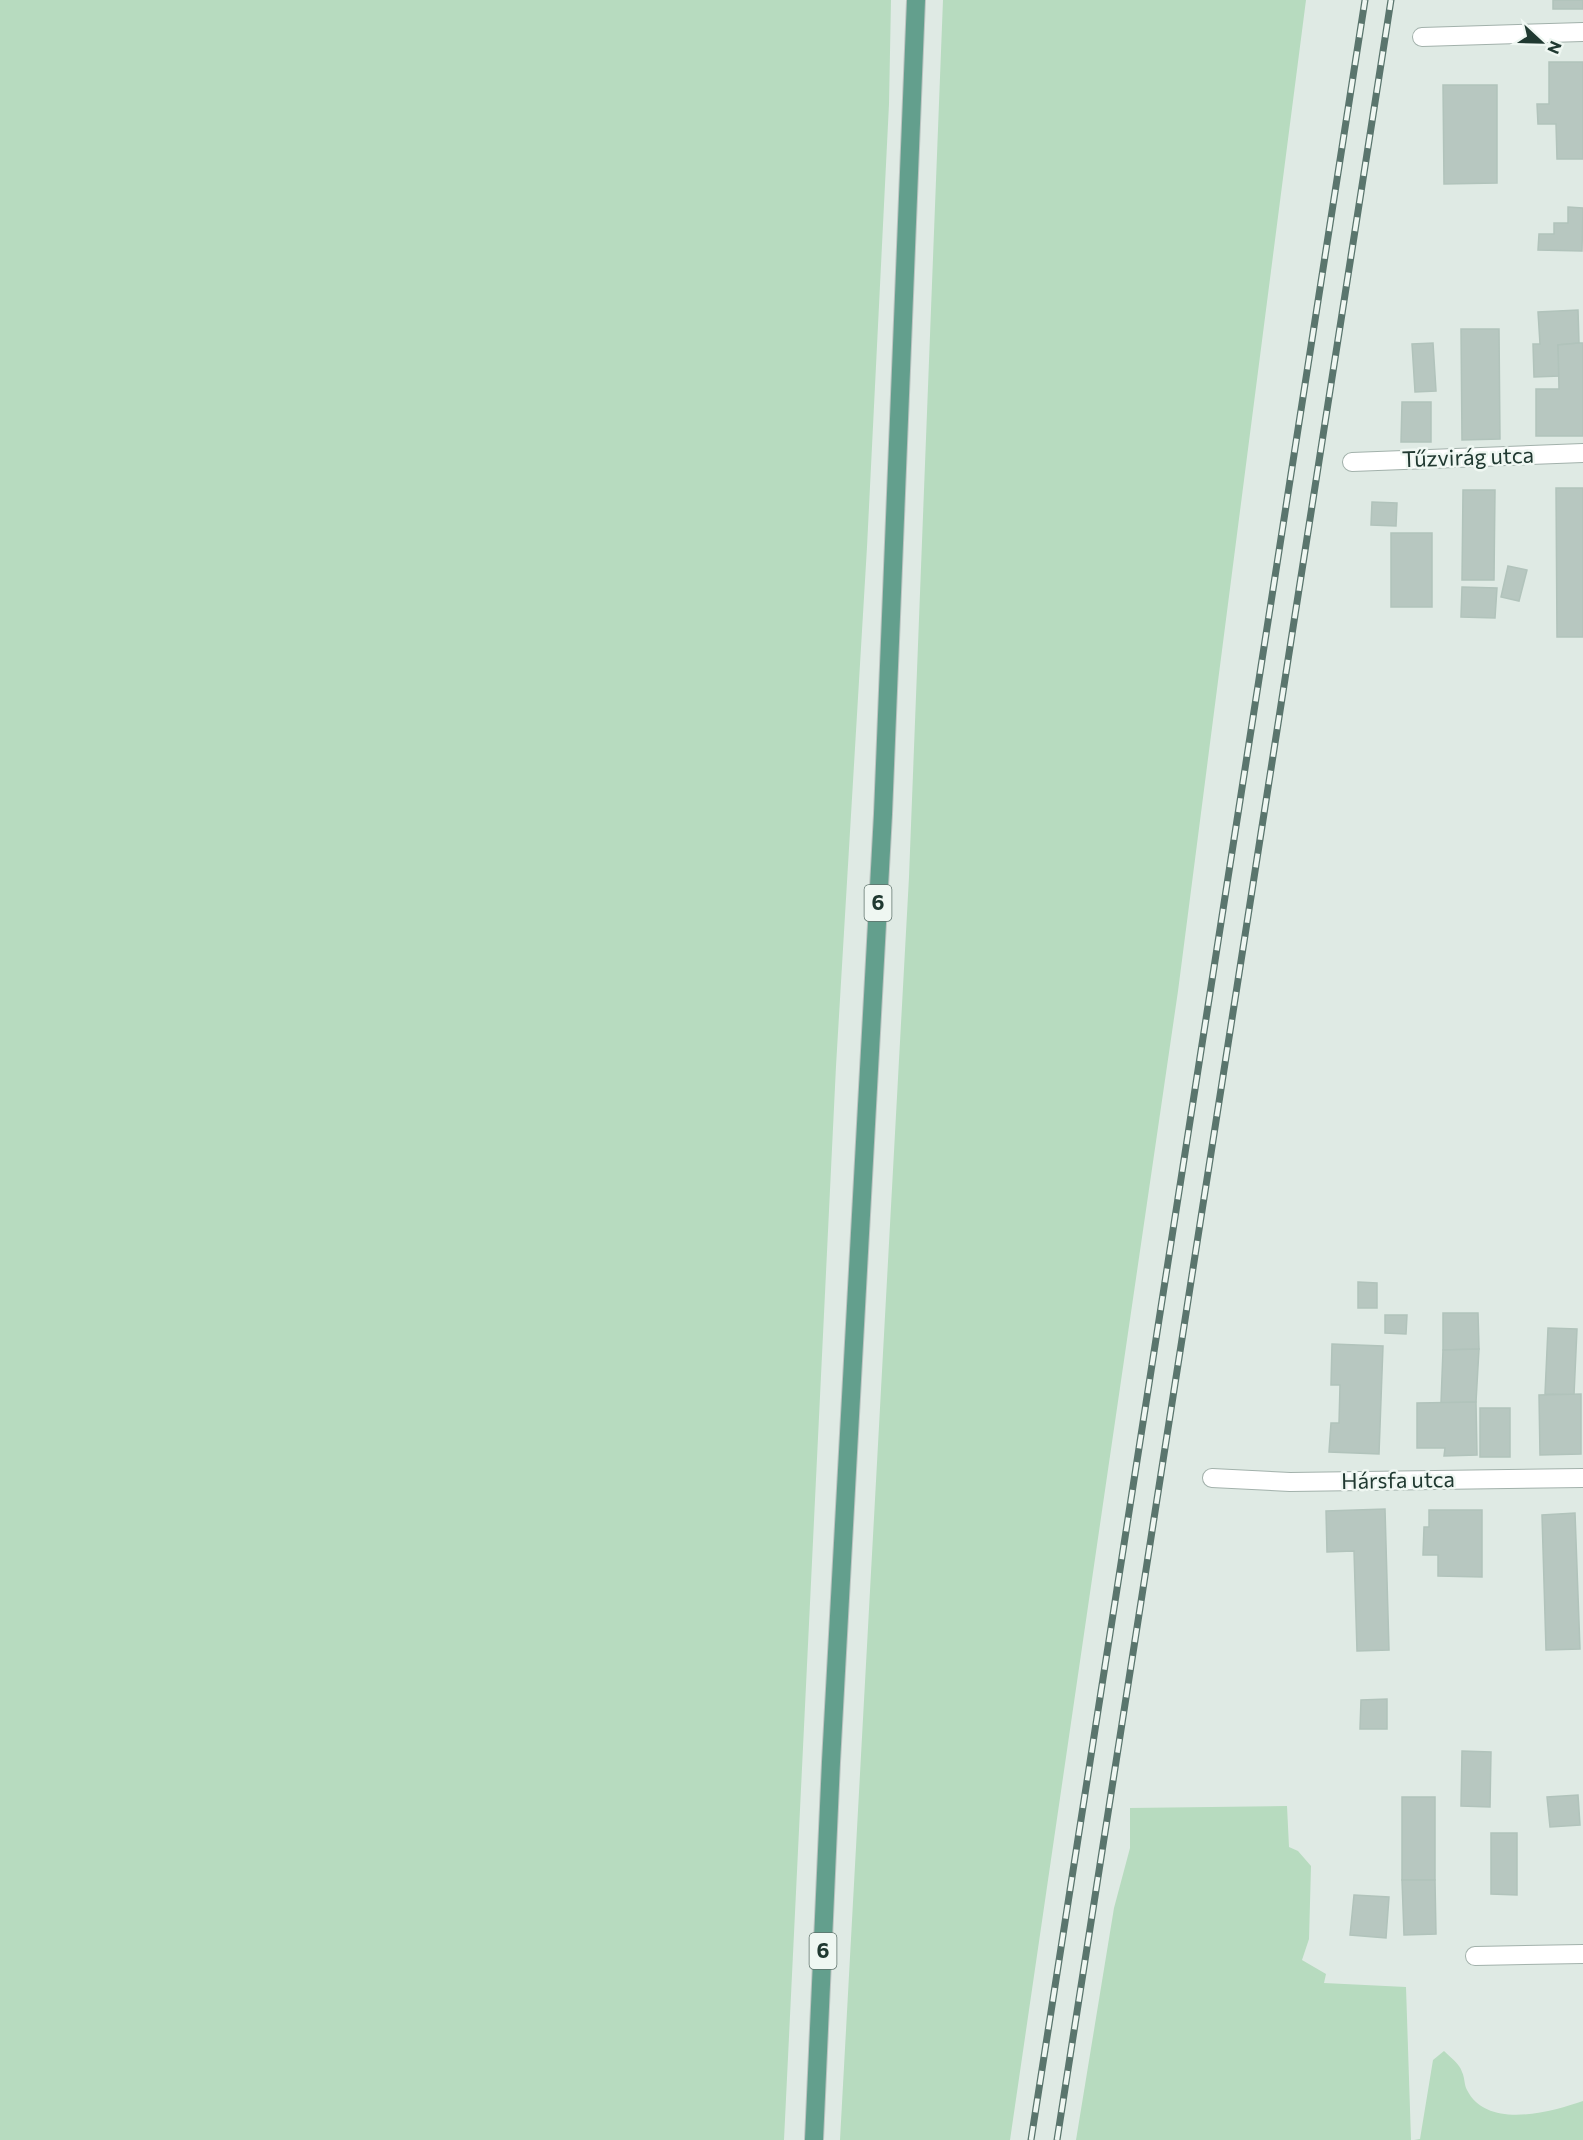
<svg xmlns="http://www.w3.org/2000/svg" width="1583" height="2140" viewBox="0 0 1583 2140" font-family="Commissioner,sans-serif">
<style>
.green{fill:#b7dbbf}
.building{fill:#b7c7c0;stroke:#b1c3bb;stroke-width:1.5}
.lines{fill:none;stroke-linecap:round;stroke-linejoin:round}
.street-casing{stroke:#a2b1ab;stroke-width:20}
.primary-casing{stroke:#bcc4c1;stroke-width:20}
.street{stroke:#fff;stroke-width:18}
.primary{stroke:#639f8d;stroke-width:18}
.rail-casing{stroke:#5a756d;stroke-width:7}
.rail{stroke:#eff7f2;stroke-width:4.5;stroke-dasharray:14;stroke-linecap:butt}
.labels{text-anchor:middle;stroke-width:5;stroke-linejoin:round;paint-order:stroke}
.shield{fill:#eff7f2;stroke:#5e726b;stroke-width:1.5}
.shield-label{font-size:21px;font-weight:bold;fill:#203931}
.street-label{font-size:22px;fill:#203931;stroke:#eff7f2}
</style>
<rect width="100%" height="100%" fill="#dfeae4"/>
<!-- green -->
<g class="green">
<polygon points="0,0 891,0 889,104 867,547 836,1066 784,2140 0,2140"/>
<polygon points="943,0 1306,0 1178,991 1010,2140 840,2140 909,877"/>
<polygon points="1287,1806 1289,1847 1298,1851 1311,1866 1309,1939 1302,1960 1326,1974 1324,1983 1406,1987 1411,2140 1076,2140 1114,1908 1130,1848 1130,1808"/>
<path d="M1444,2051C1450,2057 1460,2064 1462,2072C1465,2078 1464,2085 1467,2090C1487,2130 1551,2112 1583,2101V2140H1414L1420,2139L1433,2060Z"/>
</g>
<!-- building -->
<g class="building">
<rect x="1553" y="0" width="30" height="9"/>
<polygon points="1549,62 1583,62 1583,159 1557,159 1556,124 1538,124 1537,104 1549,104"/>
<polygon points="1443,85 1497,85 1497,183 1444,184"/>
<polygon points="1568,207 1583,208 1582,251 1538,250 1539,234 1554,234 1554,223 1568,223"/>
<polygon points="1578,310 1579,343 1558,345 1560,376 1534,377 1533,344 1540,344 1538,312"/>
<polygon points="1461,329 1499,329 1500,439 1462,440"/>
<polygon points="1433,343 1436,391 1415,392 1412,344"/>
<polygon points="1579,343 1583,343 1583,436 1536,436 1536,389 1559,389 1558,345"/>
<polygon points="1402,402 1431,402 1431,442 1401,442"/>
<polygon points="1556,488 1583,488 1583,637 1557,637"/>
<polygon points="1463,490 1495,490 1494,580 1462,580"/>
<polygon points="1372,502 1397,503 1396,526 1371,525"/>
<rect x="1391" y="533" width="41" height="74"/>
<polygon points="1508,566 1527,570 1519,601 1501,597"/>
<polygon points="1462,587 1497,588 1495,618 1461,617"/>
<polygon points="1358,1282 1377,1283 1377,1308 1358,1308"/>
<polygon points="1443,1313 1478,1313 1479,1349 1443,1350"/>
<polygon points="1385,1315 1407,1315 1406,1334 1385,1333"/>
<polygon points="1548,1328 1577,1329 1574,1395 1545,1394"/>
<polygon points="1332,1344 1383,1346 1379,1454 1329,1452 1331,1423 1339,1423 1340,1385 1331,1385"/>
<polygon points="1479,1349 1476,1402 1441,1403 1443,1350"/>
<polygon points="1581,1394 1581,1454 1540,1455 1539,1395"/>
<polygon points="1476,1402 1477,1455 1444,1456 1445,1448 1417,1448 1417,1403"/>
<rect x="1480" y="1408" width="30" height="49"/>
<polygon points="1385,1509 1389,1650 1357,1651 1354,1551 1327,1552 1326,1511"/>
<polygon points="1429,1510 1482,1510 1482,1577 1438,1576 1438,1555 1423,1555 1424,1527 1429,1527"/>
<polygon points="1575,1513 1580,1649 1546,1650 1542,1515"/>
<polygon points="1387,1699 1387,1729 1360,1729 1361,1700"/>
<polygon points="1462,1751 1491,1752 1490,1807 1461,1806"/>
<polygon points="1578,1795 1580,1825 1550,1827 1547,1797"/>
<rect x="1402" y="1797" width="33" height="83"/>
<polygon points="1491,1833 1517,1833 1517,1895 1491,1894"/>
<polygon points="1402,1880 1435,1880 1436,1934 1404,1935"/>
<polygon points="1354,1895 1389,1897 1386,1938 1350,1935"/>
</g>
<g class="lines">
<defs>
<g id="street">
<polyline points="1422,37 1583,32"/>
<polyline points="1352,462 1583,453"/>
<polyline points="1212,1478 1290,1482 1583,1478"/>
<polyline points="1475,1956 1583,1954"/>
</g>
<polyline id="primary" points="814,2140 831,1762 883,814 916,0"/>
</defs>
<!-- street casing -->
<use href="#street" class="street-casing"/>
<!-- primary casing -->
<use href="#primary" class="primary-casing"/>
<!-- street -->
<use href="#street" class="street"/>
<!-- primary -->
<use href="#primary" class="primary"/>
<defs>
<g id="rail">
<polyline points="1031,2140 1365,0"/>
<polyline points="1057,2140 1391,0"/>
</g>
</defs>
<!-- rail casing -->
<use href="#rail" class="rail-casing"/>
<!-- rail -->
<use href="#rail" class="rail"/>
</g>
<g class="labels">
<!-- shield labels -->
<g class="shield">
<rect x="864.5" y="885" width="27" height="36" rx="4.5"/>
<rect x="809.5" y="1933" width="27" height="36" rx="4.5"/>
</g>
<g class="shield-label">
<text x="878" y="910">6</text>
<text x="823" y="1958">6</text>
</g>
<!-- street labels -->
<g class="street-label">
<text transform="translate(1468 457) rotate(-2)" y="8">Tűzvirág utca</text>
<text transform="translate(1398 1480) rotate(-1)" y="8">Hársfa utca</text>
</g>
</g>
<!-- north arrow -->
<g transform="translate(1541 42) rotate(112)" stroke="#eff7f2" stroke-width="4.5" paint-order="stroke">
<path d="M0-4.5L10 22L0 15L-10 22Z" fill="#203931"/>
<text y="-9" font-size="16" font-weight="bold" text-anchor="middle" fill="#203931">N</text>
</g>
</svg>
